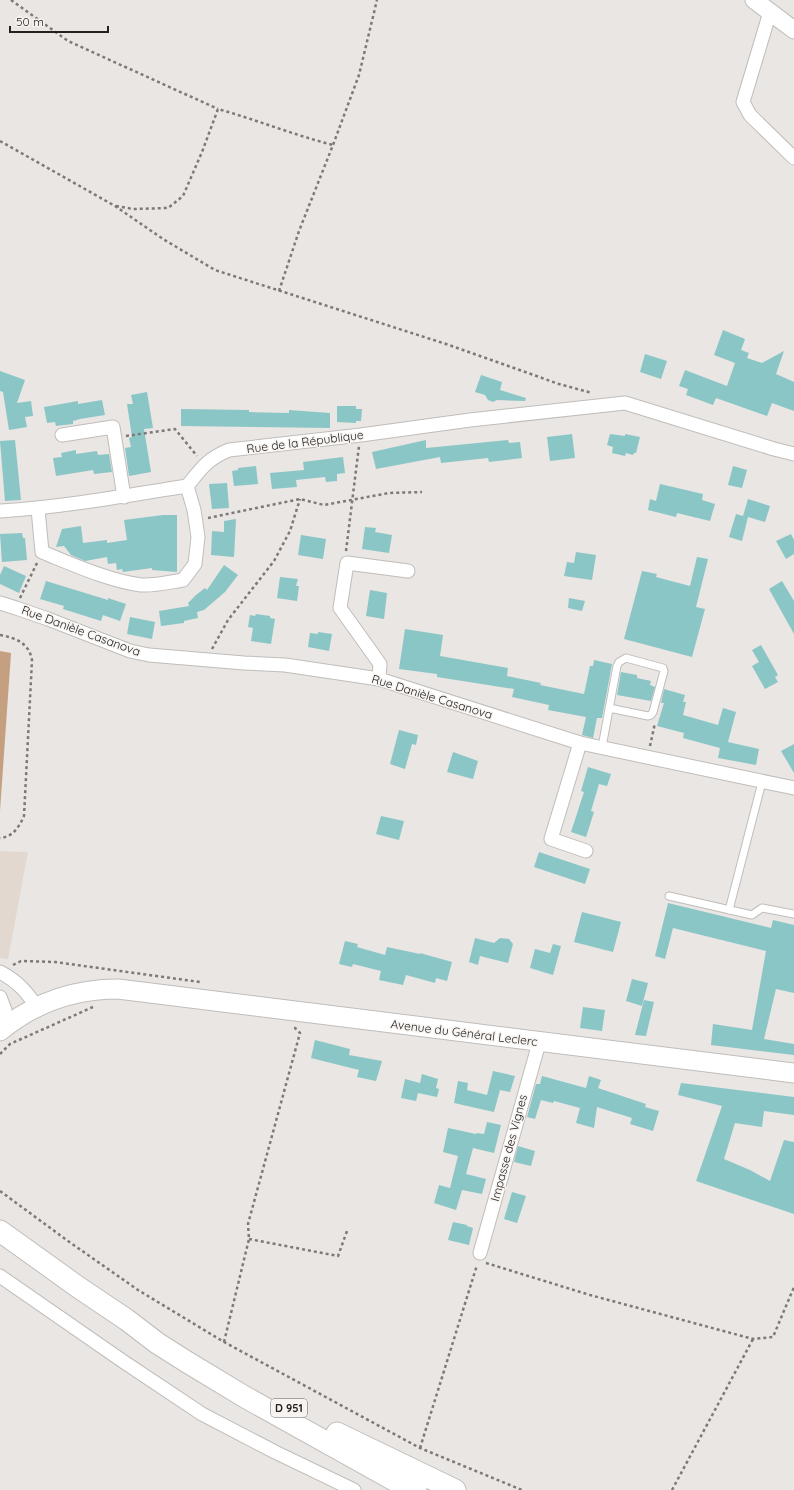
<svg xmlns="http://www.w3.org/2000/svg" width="794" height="1490" viewBox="0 0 794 1490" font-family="Quicksand,sans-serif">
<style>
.built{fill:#e2d8d0}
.water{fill:#c4a080}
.building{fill:#8ac6c6}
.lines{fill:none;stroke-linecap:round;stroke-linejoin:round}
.service-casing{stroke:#c0bdba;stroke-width:9}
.minor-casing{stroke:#c0bdba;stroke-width:15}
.tertiary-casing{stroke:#c0bdba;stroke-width:19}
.secondary-casing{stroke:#c0bdba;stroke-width:21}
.primary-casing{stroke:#c0bdba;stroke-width:23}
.path{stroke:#7c7a78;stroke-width:2.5;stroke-dasharray:3 3;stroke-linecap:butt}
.service{stroke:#fff;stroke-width:7}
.minor{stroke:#fff;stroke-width:13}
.tertiary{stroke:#fff;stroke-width:17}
.secondary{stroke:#fff;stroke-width:19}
.primary{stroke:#fff;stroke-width:21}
.labels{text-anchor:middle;stroke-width:3;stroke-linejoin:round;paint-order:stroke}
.shield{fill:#f7f3f0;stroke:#62605e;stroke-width:1}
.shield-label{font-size:11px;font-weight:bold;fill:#222120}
.street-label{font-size:12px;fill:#222120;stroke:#f7f3f0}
</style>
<rect width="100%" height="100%" fill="#e9e6e3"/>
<!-- built -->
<polygon class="built" points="0,851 28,852 8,959 0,958"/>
<!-- water -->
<polygon class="water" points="0,651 11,653 0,811"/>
<!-- building -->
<g class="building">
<polygon points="723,330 745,339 741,350 749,353 747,358 762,363 784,351 776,374 794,382 794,411 772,403 767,416 716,398 713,405 686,395 688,389 679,386 685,370 727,386 735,363 714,355"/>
<polygon points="645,354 667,361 661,379 640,372"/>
<polygon points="0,371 25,380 17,403 31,401 33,416 25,417 27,427 9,430 3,392 0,391"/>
<polygon points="481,375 502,382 500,390 526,398 525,401 497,400 493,402 488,400 485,395 475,392"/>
<polygon points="147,392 153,428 144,429 151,472 129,476 125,448 131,447 129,438 132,437 127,404 133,404 131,395"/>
<polygon points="102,400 105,415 80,419 73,421 73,424 56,426 55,422 47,423 44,407 78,401 78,404"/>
<polygon points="337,406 356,406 356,409 362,409 361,421 356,421 356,423 337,422"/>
<polygon points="181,409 249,410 249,412 289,413 289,410 330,413 330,428 181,426"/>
<polygon points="572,434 575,458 550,461 547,437"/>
<polygon points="610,434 625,436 625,434 640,437 636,453 634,453 633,455 626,453 625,456 612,453 613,447 607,445"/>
<polygon points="15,440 21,500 5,501 0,441"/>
<polygon points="426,440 426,448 508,440 509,443 520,442 522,458 489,462 488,458 441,463 440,457 376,469 372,452"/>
<polygon points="76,450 76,454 97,451 98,455 109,454 112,472 94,474 93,470 56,476 53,458 62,457 61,453"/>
<polygon points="343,457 345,473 337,474 337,481 326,482 325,477 296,480 297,487 272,489 270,473 304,470 303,462"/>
<polygon points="256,466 258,484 234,486 232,471 238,470 238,468"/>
<polygon points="733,466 747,470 742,488 728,485"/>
<polygon points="227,483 229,508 212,509 209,484"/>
<polygon points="660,484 703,494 702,500 715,504 710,521 677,513 676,517 648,510 650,499 656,501"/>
<polygon points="748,499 770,506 765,522 748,517 742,541 729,537 736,514 743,516"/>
<polygon points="163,515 177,515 177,572 152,570 152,568 123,572 122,569 117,570 116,563 108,564 107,557 85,561 71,555 64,546 56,547 62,529 81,526 83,543 107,540 107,543 127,540 124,520"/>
<polygon points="236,519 234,557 211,555 212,531 224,532 224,521"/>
<polygon points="365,527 376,528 375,532 392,535 389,553 362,549"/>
<polygon points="22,533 23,538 25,538 27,560 2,562 0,534"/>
<polygon points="791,534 794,540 794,554 786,559 776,541"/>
<polygon points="301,535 326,539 323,559 298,555"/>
<polygon points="576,552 596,555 592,580 564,576 567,562 574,563"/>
<polygon points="697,557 708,559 696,607 705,609 692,657 624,639 642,571 657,574 656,577 690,586"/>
<polygon points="224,565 238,575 225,592 204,610 197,612 198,618 184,621 184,623 161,626 159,611 189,606 188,603 196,595 205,588 207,590"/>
<polygon points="4,566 26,576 19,593 0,584 0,575"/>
<polygon points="280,577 298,579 296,586 299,586 297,601 277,598"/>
<polygon points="46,581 108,600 108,598 126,604 120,621 103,615 101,621 63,609 64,606 40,599"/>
<polygon points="782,581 794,601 794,634 769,589"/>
<polygon points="370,590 387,593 384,619 366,616"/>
<polygon points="569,598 585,601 582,611 568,608"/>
<polygon points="256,614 270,616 270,618 275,619 271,644 251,641 253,628 248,627 250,615 255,616"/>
<polygon points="130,617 155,622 152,639 127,634"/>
<polygon points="405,629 443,635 440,656 508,668 507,676 541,683 540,685 584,694 590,666 593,666 594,660 612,664 602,718 597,718 593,738 582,735 586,717 548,710 549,705 512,697 514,689 437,677 437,674 399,669"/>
<polygon points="318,632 332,634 329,651 308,647 310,633 318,634"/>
<polygon points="761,645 778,675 775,677 778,682 765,689 752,666 759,662 752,650"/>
<polygon points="621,672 637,675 637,678 651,681 650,685 655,687 651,701 617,695"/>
<polygon points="664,689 685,695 683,702 686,702 683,715 718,725 723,708 736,712 728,742 759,749 756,765 718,758 720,748 683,738 684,733 657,726 664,703 661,703"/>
<polygon points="399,730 418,735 416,745 412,744 405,769 390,764"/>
<polygon points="794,744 794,773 781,751"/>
<polygon points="453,752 478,761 473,779 447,772"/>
<polygon points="588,767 611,774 607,786 599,784 591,811 594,812 586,837 571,832 584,792 581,791"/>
<polygon points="381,816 404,821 399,840 376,834"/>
<polygon points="539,852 590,869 585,884 534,867"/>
<polygon points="668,903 771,928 773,920 794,925 794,993 776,989 764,1039 794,1044 794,1055 711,1045 713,1024 752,1030 766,951 673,928 665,959 655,956"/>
<polygon points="582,912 621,922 613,952 574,942"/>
<polygon points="475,938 494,943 500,938 509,939 513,944 508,963 480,956 478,965 469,962"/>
<polygon points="345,941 358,944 357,947 385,955 387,947 420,954 420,953 452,962 447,981 436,978 435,983 406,975 403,985 379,980 381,971 353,964 352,967 339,964"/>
<polygon points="553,944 561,946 553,975 530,968 535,949 550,953"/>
<polygon points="632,979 648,983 642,1006 626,1001"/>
<polygon points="644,1000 654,1002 646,1036 635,1035"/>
<polygon points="583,1007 605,1010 602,1031 580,1028"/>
<polygon points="315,1040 350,1049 349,1055 382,1061 376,1081 357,1077 359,1070 311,1058"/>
<polygon points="493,1071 515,1076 510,1092 500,1090 494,1112 454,1103 458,1081 468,1083 467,1090 487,1095"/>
<polygon points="422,1074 438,1079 436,1088 439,1089 437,1097 418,1093 416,1101 401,1098 405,1079 420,1083"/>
<polygon points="542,1076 586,1088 589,1076 601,1080 598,1088 646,1104 645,1107 659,1111 653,1131 630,1124 632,1118 597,1107 594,1128 576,1123 580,1108 554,1101 553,1103 541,1100 535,1119 527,1117 536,1084 540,1084"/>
<polygon points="681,1083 794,1097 794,1115 764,1111 762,1127 735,1123 724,1159 750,1170 770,1181 784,1140 794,1142 794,1214 696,1181 722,1106 678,1095"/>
<polygon points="487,1122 501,1125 494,1153 473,1148 466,1174 486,1179 482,1194 462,1190 456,1210 434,1203 439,1185 450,1188 458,1156 443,1152 448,1128 476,1134 477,1133 484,1134"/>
<polygon points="518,1146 535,1151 531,1166 514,1162"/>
<polygon points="512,1192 526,1196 517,1223 504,1219"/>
<polygon points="453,1222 467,1225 467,1226 473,1228 469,1245 448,1240"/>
</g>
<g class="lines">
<defs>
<g id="service">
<polyline points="602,747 617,666 619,662 626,658 663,668 664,671 653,712 651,715 648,716 609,708"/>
<polyline points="669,896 752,915 762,908 794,914"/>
<polyline points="729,910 762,782"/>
</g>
<g id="minor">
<polyline points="770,12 743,102 750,115 794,158"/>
<polyline points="62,435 113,427 124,497"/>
<path d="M38,509L42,552C72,564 109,581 141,585C154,586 170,582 183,580L195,564L198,537L194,510L187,486"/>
<path d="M0,511C63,507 125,496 187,486C202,468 207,459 229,450L361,435L470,420L625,403L774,449L794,454"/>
<polyline points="0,603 16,608 48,619 130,651 149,655 244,663 285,665 379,679 580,743 794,788"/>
<polyline points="379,679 380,664 340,608 347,563 408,571"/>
<polyline points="580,743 551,839 586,851"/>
<path d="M0,972C17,981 26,991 37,1007"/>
<polyline points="0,997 5,1010 4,1028"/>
<polyline points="480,1253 539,1043"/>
<polyline points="0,1276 124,1362 202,1414 275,1452 354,1490"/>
</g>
<polyline id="tertiary" points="754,0 794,30"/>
<path id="secondary" d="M0,1031C34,1003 74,989 118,989L794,1073"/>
<g id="primary">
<polyline points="0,1231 78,1287 127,1320 157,1343 187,1362 245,1397 394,1480 416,1490"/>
<polyline points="337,1433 455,1490"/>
</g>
</defs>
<!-- service casing -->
<use href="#service" class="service-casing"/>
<!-- minor casing -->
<use href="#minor" class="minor-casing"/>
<!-- tertiary casing -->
<use href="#tertiary" class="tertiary-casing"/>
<!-- secondary casing -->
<use href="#secondary" class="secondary-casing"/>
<!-- primary casing -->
<use href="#primary" class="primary-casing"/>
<!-- path -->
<g class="path">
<polyline points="11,0 68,41 218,109"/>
<polyline points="0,141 115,206 163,239 215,270 446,344 559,384 592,393"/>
<path d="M116,206L133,209L168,208L183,196L202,152L218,109C257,120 294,135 333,145"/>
<polyline points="279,291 299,231 333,145 359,75 377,0"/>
<polyline points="126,436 175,429 197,456"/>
<polyline points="208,518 300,499 324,505 389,493 422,492"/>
<polyline points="346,551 359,446"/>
<polyline points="20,598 37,563"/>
<path d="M0,635C16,638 29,643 32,660L24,816C19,827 13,837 0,838"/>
<polyline points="212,649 228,620 274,561 290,531 300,499"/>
<polyline points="650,746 655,723"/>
<polyline points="13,965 21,961 55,962 200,982"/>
<polyline points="0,1054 10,1044 93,1007"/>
<polyline points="0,1191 68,1241 138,1290 224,1342 420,1448 522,1490"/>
<polyline points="249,1239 338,1256 347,1231"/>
<polyline points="486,1263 590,1295 753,1339 773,1337 794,1287"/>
<polyline points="224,1342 249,1239 248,1224 300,1033 295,1028 291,1028"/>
<polyline points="420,1448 477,1265"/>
<polyline points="672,1490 753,1339"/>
</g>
<!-- service -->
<use href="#service" class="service"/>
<!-- minor -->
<use href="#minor" class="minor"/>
<!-- tertiary -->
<use href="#tertiary" class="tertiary"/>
<!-- secondary -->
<use href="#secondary" class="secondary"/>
<!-- primary -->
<use href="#primary" class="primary"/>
</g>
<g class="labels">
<!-- shield labels -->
<rect class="shield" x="271" y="1399" width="36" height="18" rx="3"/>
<g class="shield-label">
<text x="289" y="1412">D 951</text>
</g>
<!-- street labels -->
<g class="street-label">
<text transform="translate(305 442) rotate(-7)" y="4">Rue de la République</text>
<text transform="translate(81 631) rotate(20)" y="4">Rue Danièle Casanova</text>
<text transform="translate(432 697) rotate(17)" y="4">Rue Danièle Casanova</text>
<text transform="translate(464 1033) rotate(7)" y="4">Avenue du Général Leclerc</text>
<text transform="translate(509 1148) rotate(-75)" y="4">Impasse des Vignes</text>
</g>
</g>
<!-- scale -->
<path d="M10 26v6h98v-6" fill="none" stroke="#222120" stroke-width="2"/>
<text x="16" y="26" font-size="12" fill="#222120" stroke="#f7f3f0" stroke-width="3" paint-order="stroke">50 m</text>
</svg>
